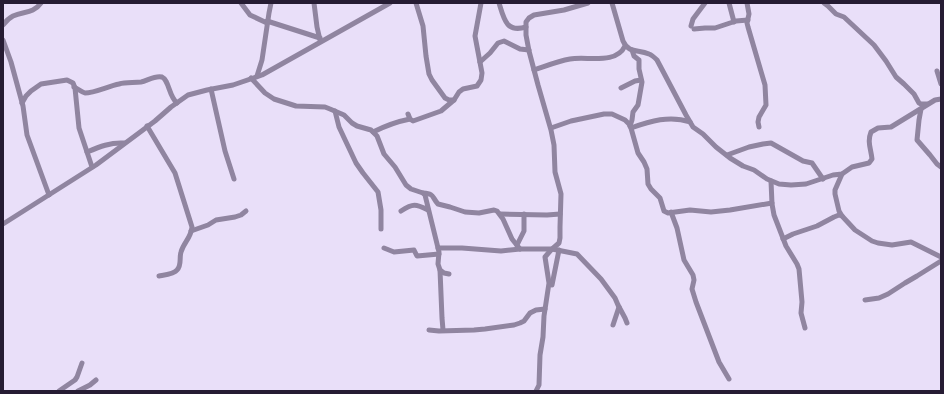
<svg xmlns="http://www.w3.org/2000/svg" width="944" height="394" viewBox="0 0 944 394" font-family="Mulish,sans-serif">
<style>
.lines{fill:none;stroke-linecap:round;stroke-linejoin:round}
.minor{stroke:#9085a0;stroke-width:5}
</style>
<rect width="100%" height="100%" fill="#e9dff9"/>
<g class="lines">
<!-- minor -->
<g class="minor">
<polyline points="241,3 250,15 267,23"/>
<polyline points="314,3 317,27 320,40"/>
<polyline points="416,3 423,26 426,56 429,74 432,80 445,98 449,100 454,100"/>
<path d="M499,3C504,19 506,33 526,27"/>
<path d="M612,3L623,41C629,54 638,49 649,54C652,55 655,58 657,60L686,115L693,127L703,134L716,147L730,158L743,166L754,170L767,179L779,184L791,185L806,184L833,175L842,174L852,167L869,163L872,159C871,149 867,142 871,132L878,128L891,127L935,100L941,99"/>
<polyline points="729,3 734,22"/>
<polyline points="747,3 749,14 747,23 748,27 765,85 766,105 759,117 758,122 759,127"/>
<polyline points="824,3 828,6 836,14 844,17 874,45 886,61 896,77 904,84 914,94 919,103 921,104 927,104"/>
<polyline points="267,21 320,38"/>
<path d="M3,25C6,21 9,18 13,16C24,11 33,14 41,3"/>
<polyline points="691,26 693,19 705,3"/>
<polyline points="694,29 705,28 715,28 736,21 748,20"/>
<polyline points="3,40 11,62 23,106 27,135 49,195"/>
<polyline points="480,62 490,53 498,43 504,41 520,49 529,50"/>
<path d="M534,70C546,66 558,61 570,59C587,56 616,65 625,46"/>
<polyline points="937,71 941,84"/>
<polyline points="257,76 262,60 269,13 271,3"/>
<polyline points="251,78 265,93 274,99 296,106 325,107 330,109 344,115 352,123 357,126 371,130 377,136 384,154 395,167 406,185 411,189 423,193 425,195 439,252 438,264 440,270 444,273 449,274"/>
<path d="M74,87C78,89 82,92 85,93C94,93 109,86 119,84C126,82 134,83 141,82C147,81 155,75 162,77C169,80 169,97 177,103"/>
<polyline points="621,88 635,81 641,80"/>
<polyline points="211,89 225,151 234,179"/>
<polyline points="22,103 26,96 31,91 41,84 67,80 73,83 75,88 79,128 92,167"/>
<polyline points="921,109 919,120 917,140 930,155 937,164 941,167"/>
<polyline points="335,111 339,127 356,163 363,173 378,192 381,210 381,229"/>
<polyline points="408,114 410,119 413,121 441,111 454,100 459,92 463,89 477,86 481,80 482,73 475,36 481,3"/>
<path d="M147,126L175,173L192,227C191,238 184,242 181,252C179,258 182,265 177,270C174,274 164,275 159,276"/>
<polyline points="630,126 632,120 633,112 638,105 642,82 639,69 639,60 634,56 632,50"/>
<polyline points="551,128 571,121 604,114 612,114 625,120 629,124 631,128 638,153 644,162 647,169 648,184 651,189 660,198 664,211 668,213 690,210 711,212 730,210 772,203"/>
<path d="M631,128C650,121 670,115 690,122"/>
<path d="M373,132C387,125 395,122 410,119"/>
<path d="M87,152C99,147 111,142 124,143"/>
<polyline points="727,155 749,147 763,144 771,143 803,161 812,163 823,179"/>
<polyline points="842,174 835,190 835,194 839,211 842,216 855,230 872,241 878,243 892,245 911,242 941,257"/>
<polyline points="771,181 772,204 774,215 786,246 797,264 799,269 802,302 801,313 805,328"/>
<path d="M423,193C435,194 431,196 438,204L450,207L465,212L479,213L494,210L497,211L503,219L512,239L520,249"/>
<path d="M401,211C413,203 416,204 428,210"/>
<polyline points="671,212 677,228 684,260 693,275 694,280 692,289 696,302 719,362 729,379"/>
<polyline points="500,214 547,215 560,214"/>
<polyline points="3,224 96,165 155,121 171,107 188,95 207,90 233,85 262,75 390,3"/>
<polyline points="191,231 208,225 216,220 235,217 241,215 246,211"/>
<polyline points="783,239 793,234 817,226 834,217 839,215 842,216"/>
<polyline points="517,245 524,231 524,214"/>
<polyline points="384,248 394,252 414,250 417,256 439,254"/>
<polyline points="438,248 462,248 501,251 520,249 552,249 577,254 601,279 615,298 618,305 625,318 627,323"/>
<polyline points="440,270 442,318 443,330"/>
<polyline points="552,285 559,250"/>
<polyline points="865,300 879,298 888,294 905,283 917,276 941,261"/>
<polyline points="613,325 619,307"/>
<polyline points="429,330 439,331 474,330 485,329 514,325 520,323 524,321 530,313 536,310 545,309"/>
<polyline points="59,391 75,380 77,377 82,363"/>
<polyline points="78,391 90,385 96,380"/>
<polyline points="536,391 539,385 540,355 543,337 544,316 549,283 545,257 551,250 559,243 560,238 560,227 561,194 555,172 554,145 551,130 538,85 529,51 526,35 526,22 529,18 534,15 564,10 588,3"/>
</g>
</g>
<!-- border -->
<rect width="944" height="394" fill="none" stroke="#261c33" stroke-width="8"/>
</svg>
